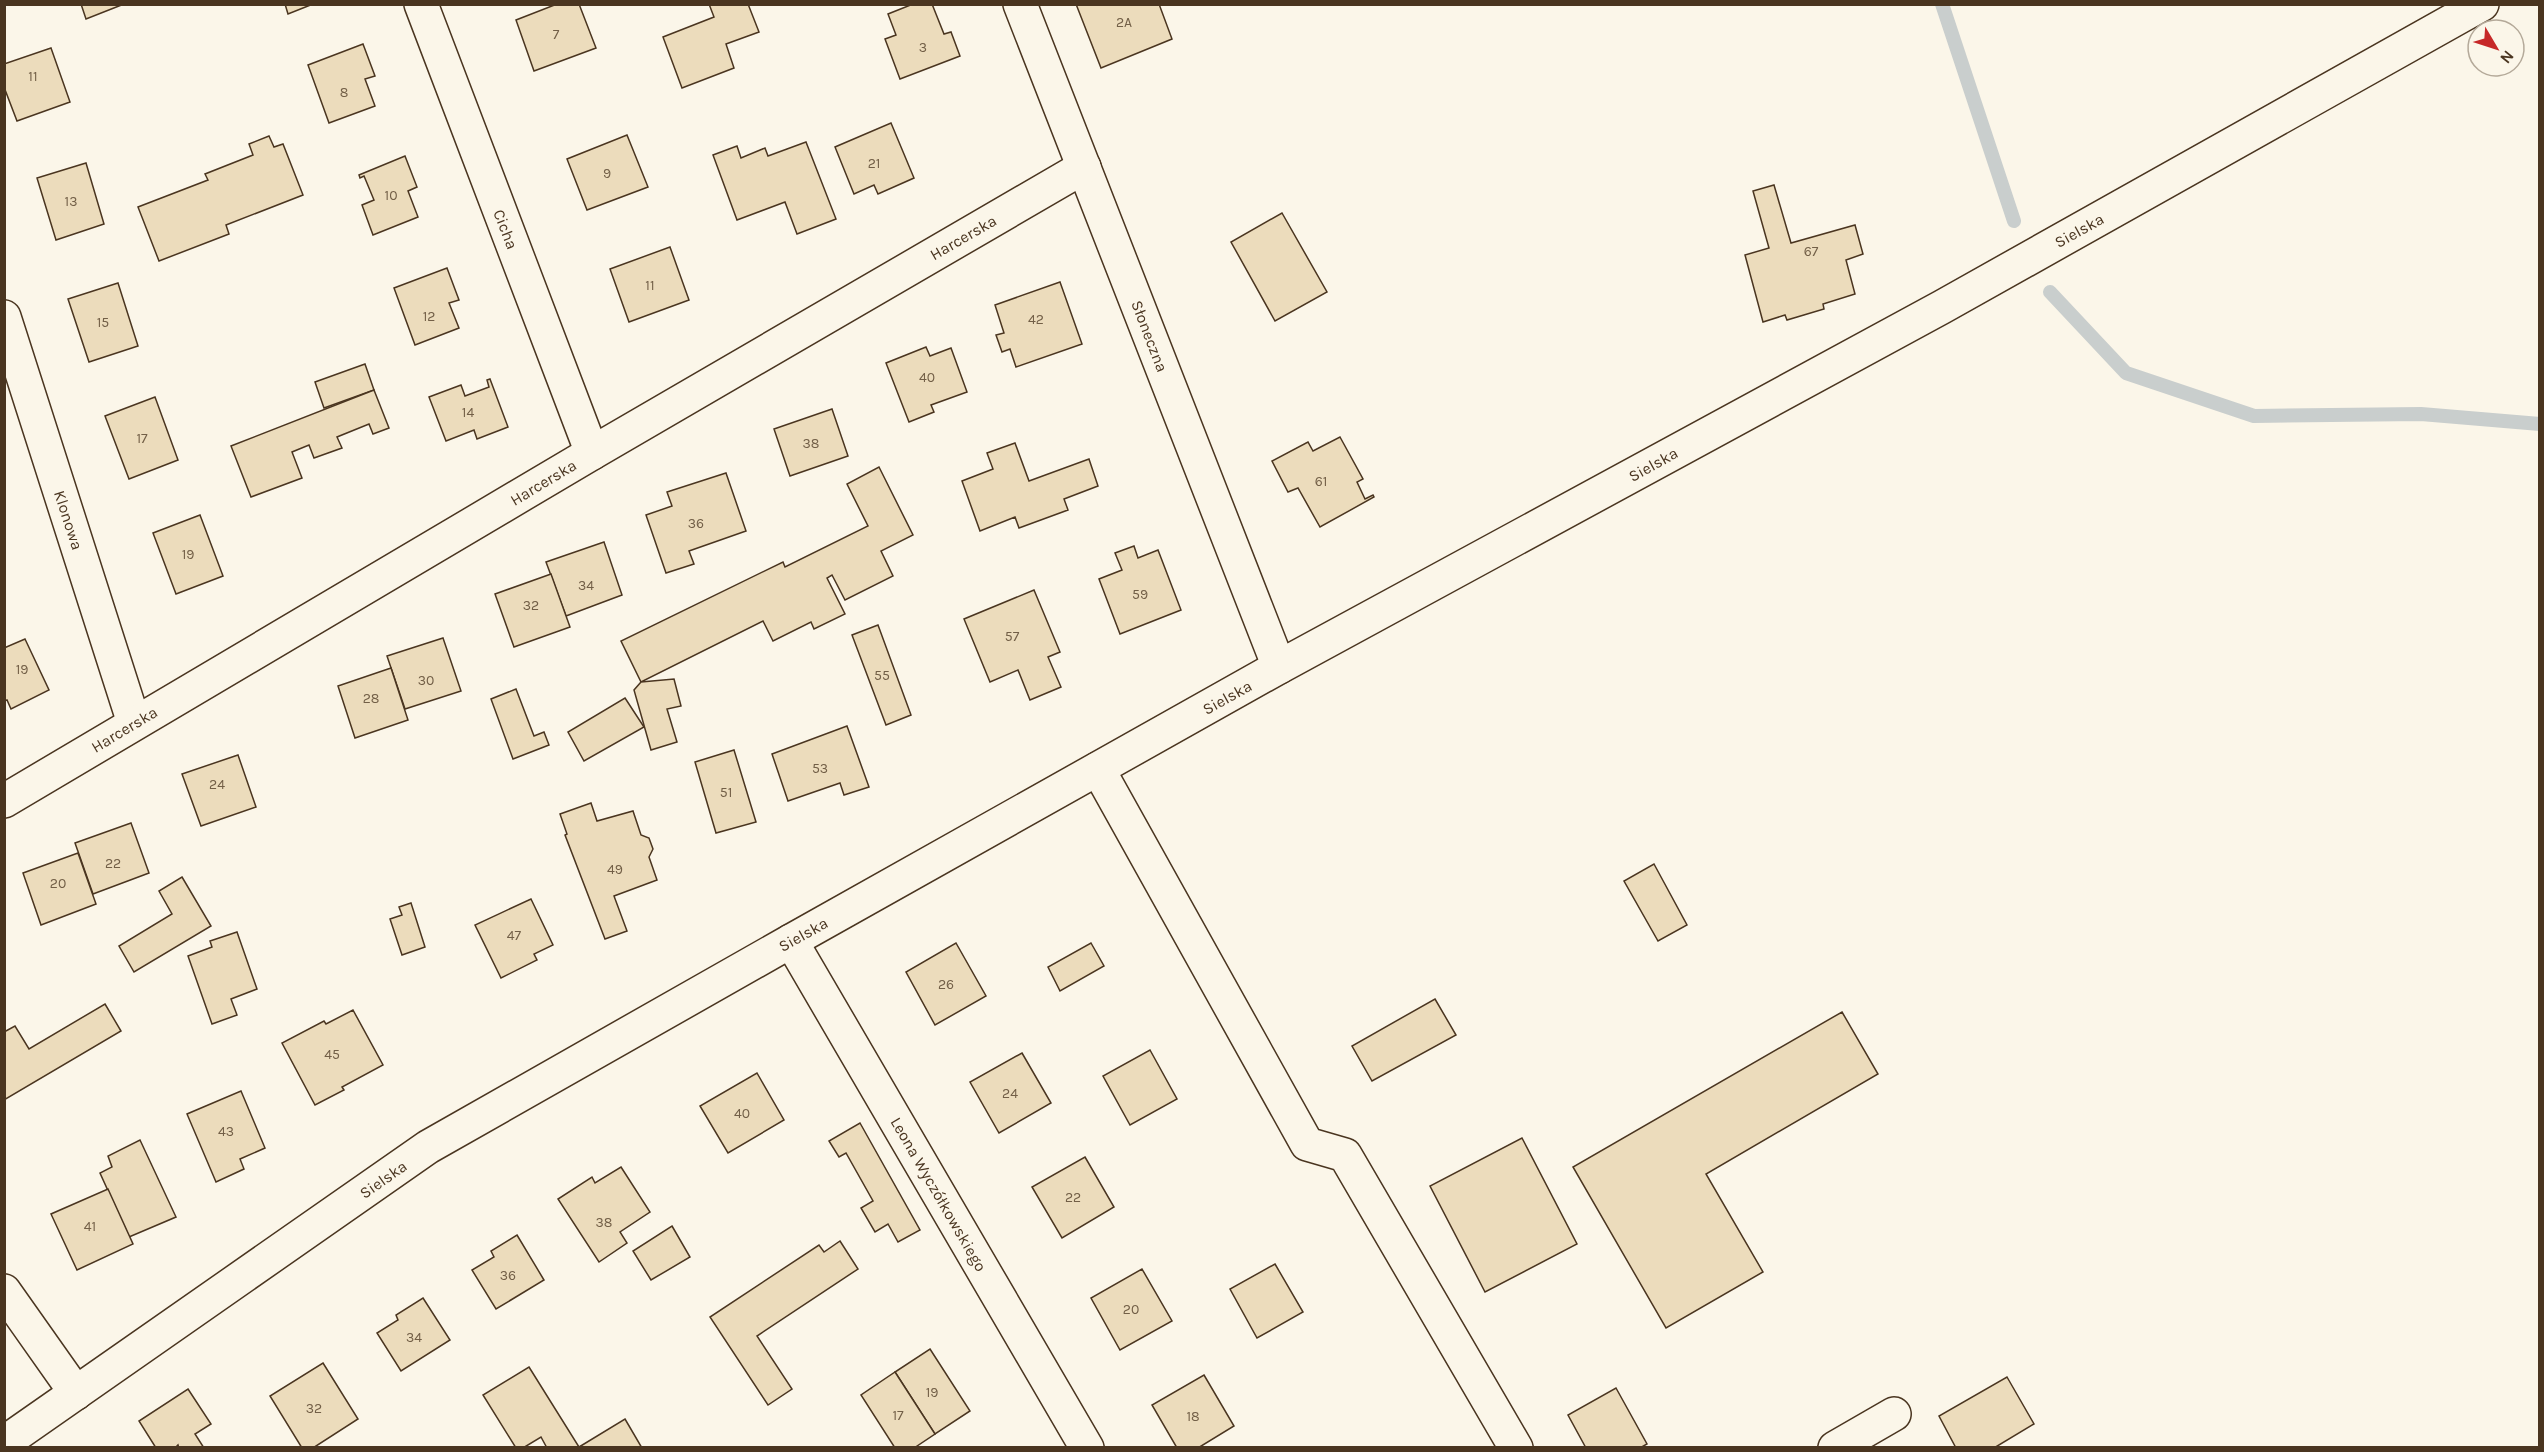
<svg xmlns="http://www.w3.org/2000/svg" width="2544" height="1452" viewBox="0 0 2544 1452" font-family="Karla,sans-serif">
<style>
.lines{fill:none;stroke-linecap:round;stroke-linejoin:round}
.stream{stroke:#c9cecd;stroke-width:14}
.building{fill:#ecdcbc;stroke:#4a3520;stroke-width:1.5}
.minor-casing{stroke:#4a3520;stroke-width:36}
.minor{stroke:#fbf6e9;stroke-width:33}
.labels{text-anchor:middle;stroke-width:4.5;stroke-linejoin:round;paint-order:stroke}
.number-label{font-size:14px;fill:#725f47}
.street-label{font-size:16px;fill:#4a3520;stroke:#fbf6e9}
</style>
<rect width="100%" height="100%" fill="#fbf6e9"/>
<g class="lines">
<!-- stream -->
<g class="stream">
<polyline points="1942,4 2014,221"/>
<polyline points="2050,292 2126,373 2254,416 2421,414 2540,424"/>
</g>
</g>
<!-- building -->
<g class="building">
<polygon points="81,4 124,4 86,19"/>
<polygon points="285,4 313,4 288,14"/>
<polygon points="557,4 579,4 596,48 534,71 516,20"/>
<polygon points="709,4 748,4 759,32 726,44 734,68 682,88 663,37 714,17"/>
<polygon points="913,4 932,4 944,34 951,32 960,56 900,79 885,39 896,35 888,14"/>
<polygon points="1076,4 1159,4 1172,39 1101,68"/>
<polygon points="363,44 375,76 365,79 375,106 329,123 308,65"/>
<polygon points="51,48 70,102 17,121 4,87 4,64"/>
<polygon points="891,123 914,178 878,194 874,185 854,194 835,147"/>
<polygon points="627,135 648,187 587,210 567,159"/>
<polygon points="269,136 274,147 283,144 303,195 226,225 229,234 159,261 138,207 208,180 205,174 253,155 249,144"/>
<polygon points="806,142 836,219 797,234 785,202 737,220 713,155 737,146 741,158 765,148 768,156"/>
<polygon points="405,156 417,187 408,191 418,217 373,235 362,205 374,200 364,176 360,178 359,175"/>
<polygon points="86,163 104,224 56,240 37,178"/>
<polygon points="1774,185 1791,243 1855,225 1863,254 1846,260 1855,294 1823,304 1824,309 1787,320 1785,315 1763,322 1745,255 1769,248 1753,191"/>
<polygon points="1282,213 1327,292 1275,321 1231,242"/>
<polygon points="670,247 689,300 629,322 610,269"/>
<polygon points="447,268 459,300 449,303 459,328 415,345 394,288"/>
<polygon points="1060,282 1082,344 1016,367 1010,349 1002,352 996,335 1004,333 995,305"/>
<polygon points="118,283 138,346 89,362 68,299"/>
<polygon points="926,347 930,356 951,348 967,392 931,405 934,412 909,422 886,363"/>
<polygon points="365,364 374,390 324,408 315,382"/>
<polygon points="490,379 508,427 477,439 474,430 446,441 429,397 461,385 465,396 489,387 487,380"/>
<polygon points="374,390 389,428 373,434 369,424 337,437 342,448 314,458 309,445 292,452 302,478 251,497 231,446"/>
<polygon points="155,397 178,460 129,479 105,416"/>
<polygon points="832,409 848,456 790,476 774,429"/>
<polygon points="1340,437 1363,479 1357,482 1365,499 1373,495 1374,497 1320,527 1298,488 1288,492 1272,461 1308,442 1313,451"/>
<polygon points="1015,443 1029,481 1089,459 1098,486 1064,499 1068,510 1019,528 1015,517 980,531 962,481 993,469 987,453"/>
<polygon points="879,467 913,535 881,551 893,576 845,600 832,575 827,578 845,614 814,629 811,622 773,641 763,621 641,682 621,641 783,562 785,567 868,526 847,484"/>
<polygon points="726,473 746,531 689,551 694,564 666,573 646,515 672,506 667,492"/>
<polygon points="200,515 223,576 176,594 153,533"/>
<polygon points="604,542 622,595 566,616 546,562"/>
<polygon points="1134,546 1138,558 1158,550 1181,610 1120,634 1099,579 1122,570 1115,553"/>
<polygon points="551,574 570,627 514,647 495,594"/>
<polygon points="1034,590 1060,652 1048,657 1061,687 1030,700 1018,670 990,682 964,619"/>
<polygon points="878,625 911,715 886,725 852,635"/>
<polygon points="443,638 461,691 405,709 387,656"/>
<polygon points="25,639 49,690 11,709 7,700 4,701 4,648"/>
<polygon points="391,668 408,720 355,738 338,686"/>
<polygon points="674,679 681,706 667,709 677,742 651,750 634,690 641,682"/>
<polygon points="516,689 534,736 544,732 549,745 513,759 491,699"/>
<polygon points="625,698 644,727 584,761 568,732"/>
<polygon points="847,726 869,787 844,795 840,783 788,801 772,754"/>
<polygon points="734,750 756,822 716,833 695,762"/>
<polygon points="238,755 256,807 201,826 182,774"/>
<polygon points="591,803 597,821 633,811 641,835 649,838 653,849 649,857 657,880 614,896 627,931 605,939 565,835 567,834 560,814"/>
<polygon points="131,823 149,873 93,894 75,843"/>
<polygon points="78,853 96,904 41,925 23,873"/>
<polygon points="1654,864 1687,925 1658,941 1624,881"/>
<polygon points="182,877 211,926 134,972 119,946 172,914 159,891"/>
<polygon points="531,899 553,945 534,954 537,960 501,978 475,925"/>
<polygon points="411,903 425,947 402,955 390,919 402,915 399,907"/>
<polygon points="237,932 257,989 231,999 237,1015 212,1024 188,956 212,947 210,941"/>
<polygon points="956,943 986,996 935,1025 906,972"/>
<polygon points="1091,943 1104,966 1060,991 1048,967"/>
<polygon points="1435,999 1456,1035 1372,1081 1352,1046"/>
<polygon points="105,1004 121,1031 4,1100 4,1032 15,1026 29,1049"/>
<polygon points="353,1010 383,1065 342,1087 344,1090 315,1105 282,1043 324,1021 326,1024"/>
<polygon points="1842,1012 1878,1074 1706,1174 1763,1272 1666,1328 1573,1167"/>
<polygon points="1150,1050 1177,1099 1130,1125 1103,1076"/>
<polygon points="1022,1053 1051,1103 999,1133 970,1082"/>
<polygon points="757,1073 784,1120 728,1153 700,1106"/>
<polygon points="241,1091 265,1148 240,1159 244,1169 216,1182 187,1114"/>
<polygon points="860,1123 920,1230 898,1242 888,1224 875,1232 861,1208 873,1201 846,1153 839,1157 829,1141"/>
<polygon points="1522,1138 1577,1244 1485,1292 1430,1186"/>
<polygon points="140,1140 176,1217 129,1237 100,1173 112,1167 108,1156"/>
<polygon points="1085,1157 1114,1207 1062,1238 1032,1187"/>
<polygon points="621,1167 650,1212 620,1232 627,1243 599,1262 558,1199 592,1177 595,1183"/>
<polygon points="108,1189 133,1244 77,1270 51,1214"/>
<polygon points="672,1226 690,1257 651,1280 633,1251"/>
<polygon points="517,1235 544,1280 496,1309 472,1270 494,1257 491,1251"/>
<polygon points="840,1241 858,1269 757,1336 792,1389 768,1405 710,1317 819,1245 824,1252"/>
<polygon points="1275,1264 1303,1312 1257,1338 1230,1289"/>
<polygon points="1142,1269 1172,1321 1120,1350 1091,1298"/>
<polygon points="423,1298 450,1340 401,1371 377,1333 398,1320 396,1315"/>
<polygon points="930,1349 970,1411 935,1434 895,1372"/>
<polygon points="323,1363 358,1419 313,1448 302,1448 270,1396"/>
<polygon points="529,1367 579,1447 579,1448 547,1448 541,1437 523,1448 516,1448 483,1395"/>
<polygon points="895,1372 935,1434 914,1448 895,1448 861,1395"/>
<polygon points="1204,1375 1234,1426 1198,1448 1177,1448 1152,1405"/>
<polygon points="2007,1377 2034,1424 1994,1448 1956,1448 1939,1416"/>
<polygon points="1616,1388 1647,1444 1640,1448 1586,1448 1568,1415"/>
<polygon points="188,1389 211,1424 195,1434 204,1448 179,1448 178,1445 175,1448 156,1448 139,1421"/>
<polygon points="625,1419 642,1448 579,1448 579,1447"/>
</g>
<g class="lines">
<defs>
<g id="minor">
<polyline points="421,4 592,453"/>
<polyline points="1020,4 1279,667"/>
<polyline points="4,317 134,723"/>
<polyline points="1098,769 1307,1144 1345,1155 1516,1448"/>
<polyline points="4,801 592,453 1084,167"/>
<polyline points="791,941 1087,1448"/>
<polyline points="4,1291 76,1393"/>
<polyline points="4,1443 428,1147 791,941 1279,667 1942,307 2482,4"/>
<polyline points="1835,1448 1894,1414"/>
</g>
</defs>
<!-- minor casing -->
<use href="#minor" class="minor-casing"/>
<!-- minor -->
<use href="#minor" class="minor"/>
</g>
<g class="labels">
<!-- number labels -->
<g class="number-label">
<text x="1124" y="27">2A</text>
<text x="556" y="39">7</text>
<text x="923" y="52">3</text>
<text x="33" y="81">11</text>
<text x="344" y="97">8</text>
<text x="874" y="168">21</text>
<text x="607" y="178">9</text>
<text x="391" y="200">10</text>
<text x="71" y="206">13</text>
<text x="1811" y="256">67</text>
<text x="650" y="290">11</text>
<text x="429" y="321">12</text>
<text x="1036" y="324">42</text>
<text x="103" y="327">15</text>
<text x="927" y="382">40</text>
<text x="468" y="417">14</text>
<text x="142" y="443">17</text>
<text x="811" y="448">38</text>
<text x="1321" y="486">61</text>
<text x="696" y="528">36</text>
<text x="188" y="559">19</text>
<text x="586" y="590">34</text>
<text x="1140" y="599">59</text>
<text x="531" y="610">32</text>
<text x="1012" y="641">57</text>
<text x="22" y="674">19</text>
<text x="882" y="680">55</text>
<text x="426" y="685">30</text>
<text x="371" y="703">28</text>
<text x="820" y="773">53</text>
<text x="217" y="789">24</text>
<text x="726" y="797">51</text>
<text x="113" y="868">22</text>
<text x="615" y="874">49</text>
<text x="58" y="888">20</text>
<text x="514" y="940">47</text>
<text x="946" y="989">26</text>
<text x="332" y="1059">45</text>
<text x="1010" y="1098">24</text>
<text x="742" y="1118">40</text>
<text x="226" y="1136">43</text>
<text x="1073" y="1202">22</text>
<text x="604" y="1227">38</text>
<text x="90" y="1231">41</text>
<text x="508" y="1280">36</text>
<text x="1131" y="1314">20</text>
<text x="414" y="1342">34</text>
<text x="932" y="1397">19</text>
<text x="314" y="1413">32</text>
<text x="898" y="1420">17</text>
<text x="1193" y="1421">18</text>
</g>
<!-- street labels -->
<g class="street-label">
<text transform="translate(506 229) rotate(69)" y="6">Cicha</text>
<text transform="translate(2079 230) rotate(-29)" y="6">Sielska</text>
<text transform="translate(963 237) rotate(-30)" y="6">Harcerska</text>
<text transform="translate(1150 336) rotate(69)" y="6">Słoneczna</text>
<text transform="translate(1653 464) rotate(-29)" y="6">Sielska</text>
<text transform="translate(543 482) rotate(-31)" y="6">Harcerska</text>
<text transform="translate(69 520) rotate(72)" y="6">Klonowa</text>
<text transform="translate(1227 697) rotate(-29)" y="6">Sielska</text>
<text transform="translate(124 729) rotate(-31)" y="6">Harcerska</text>
<text transform="translate(803 934) rotate(-29)" y="6">Sielska</text>
<text transform="translate(383 1179) rotate(-35)" y="6">Sielska</text>
<text transform="translate(939 1194) rotate(60)" y="6">Leona Wyczółkowskiego</text>
</g>
</g>
<!-- border -->
<rect width="2544" height="1452" fill="none" stroke="#4a3520" stroke-width="12"/>
<!-- north arrow -->
<g transform="translate(2496 48) rotate(129)"><circle r="28" fill="#fbf6e9" stroke="#b4a999" stroke-width="1.5"/>
<path d="M0-4.5L10 22L0 15L-10 22Z" fill="#c62828"/>
<text y="-9" font-size="16" font-weight="bold" text-anchor="middle" fill="#4a3520">N</text>
</g>
</svg>
